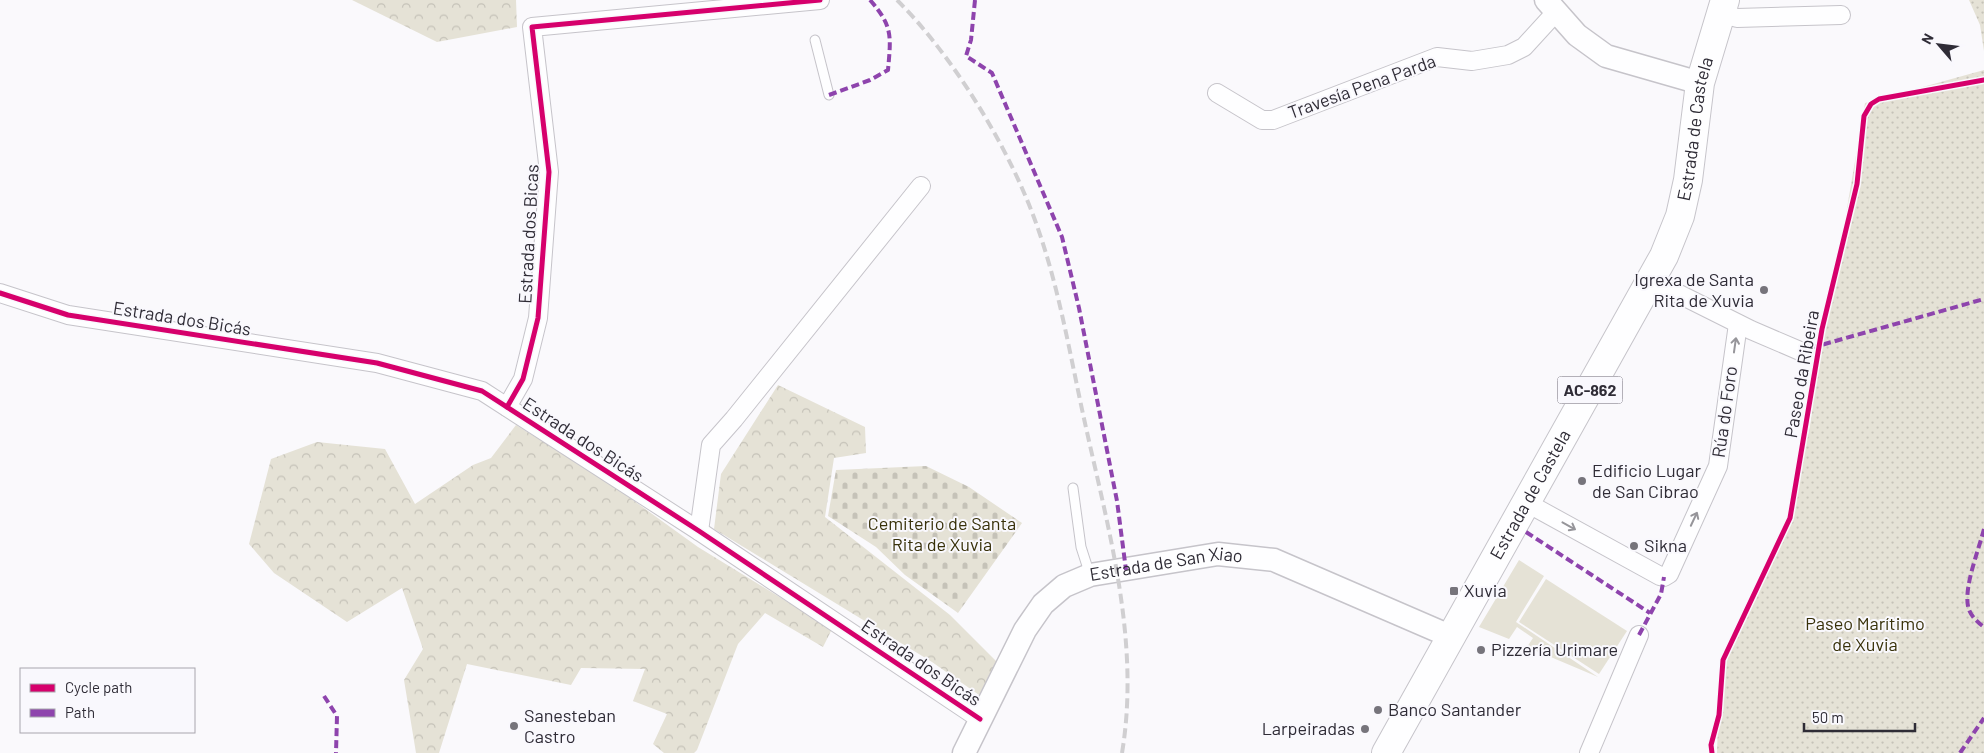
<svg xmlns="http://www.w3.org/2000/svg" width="1984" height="753" viewBox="0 0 1984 753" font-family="Barlow,sans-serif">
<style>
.grass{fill:#e5e2d6}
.forest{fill:url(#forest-crowns)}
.cemetery{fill:url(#cemetery-stones)}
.park{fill:url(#park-dots)}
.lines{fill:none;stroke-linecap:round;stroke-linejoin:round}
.service-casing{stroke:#c6c4ca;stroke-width:11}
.minor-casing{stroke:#c6c4ca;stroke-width:20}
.tertiary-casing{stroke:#c6c4ca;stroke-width:25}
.primary-casing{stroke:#c6c4ca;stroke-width:30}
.service{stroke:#fefeff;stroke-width:9}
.minor{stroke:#fefeff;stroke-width:18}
.tertiary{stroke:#fefeff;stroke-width:22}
.primary{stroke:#fefeff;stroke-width:28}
.rail{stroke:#d0cfd1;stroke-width:4;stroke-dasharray:10 5;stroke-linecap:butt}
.quiet{stroke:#8e44ad;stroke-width:4;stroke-dasharray:8 4;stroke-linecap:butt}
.cycleway-casing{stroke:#f9f8fd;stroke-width:8}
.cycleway{stroke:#d6006c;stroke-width:5}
.oneway{stroke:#96959a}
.poi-dot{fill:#76747b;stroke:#f9f8fd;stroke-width:2}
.labels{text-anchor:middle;stroke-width:4;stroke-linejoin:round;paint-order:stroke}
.shield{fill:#f9f8fd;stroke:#6c6972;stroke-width:1}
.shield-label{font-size:16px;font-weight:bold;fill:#2f2c36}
.street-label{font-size:18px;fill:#2f2c36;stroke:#f9f8fd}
.poi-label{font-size:18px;fill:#2f2c36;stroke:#f9f8fd;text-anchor:start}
.park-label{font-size:18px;fill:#38310a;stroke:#f9f8fd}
</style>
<defs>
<pattern id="forest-crowns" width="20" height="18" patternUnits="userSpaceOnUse" patternTransform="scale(1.25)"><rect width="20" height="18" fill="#e5e2d6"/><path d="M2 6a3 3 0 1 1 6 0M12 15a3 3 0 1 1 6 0" fill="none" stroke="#c5c2b8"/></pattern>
<pattern id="cemetery-stones" width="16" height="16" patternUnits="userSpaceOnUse" patternTransform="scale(1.25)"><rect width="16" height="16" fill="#e5e2d6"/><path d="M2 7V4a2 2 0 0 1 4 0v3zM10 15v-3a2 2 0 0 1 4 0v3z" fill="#c5c2b8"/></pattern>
<pattern id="park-dots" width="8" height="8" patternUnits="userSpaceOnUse" patternTransform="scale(1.25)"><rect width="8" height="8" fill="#e5e2d6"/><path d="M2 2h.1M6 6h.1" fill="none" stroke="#c5c2b8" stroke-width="1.8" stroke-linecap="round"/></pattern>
</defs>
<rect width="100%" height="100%" fill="#faf9fc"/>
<!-- grass -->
<g class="grass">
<polygon points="1519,560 1544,576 1516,622 1598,677 1527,647 1533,638 1517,627 1509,639 1479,627"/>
<polygon points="1546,579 1627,631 1599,674 1519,622"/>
</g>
<!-- forest -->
<g class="forest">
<polygon points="352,0 516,0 517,27 437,42"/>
<polygon points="778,385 865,427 866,453 834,458 825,517 950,615 997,662 982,697 932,662 714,529 721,474"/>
<polygon points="516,425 605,480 698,547 832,629 823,647 765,613 738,644 697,750 694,753 664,753 653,744 667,714 633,701 645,669 581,668 571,685 467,664 439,753 416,753 404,680 423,649 402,588 347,622 274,573 249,544 271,459 317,442 385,449 415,504 473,465 491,458"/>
</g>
<!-- cemetery -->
<polygon class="cemetery" points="926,466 969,487 1022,523 958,613 905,575 876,547 828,516 836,470"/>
<!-- park -->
<g class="park">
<polygon points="1969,0 1984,0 1984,51 1980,25"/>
<polygon points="1984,70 1984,753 1717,753 1720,661 1790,511 1810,426 1821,339 1834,284 1865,103"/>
</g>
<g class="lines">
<defs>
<g id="service">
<polyline points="815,40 829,95"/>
<polyline points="1073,488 1081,547 1090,575"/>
</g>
<g id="minor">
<polyline points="1721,13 1737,18 1841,15"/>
<polyline points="1217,93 1262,120 1273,120 1437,57 1472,61 1508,55 1524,47 1556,12"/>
<polyline points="1651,280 1751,330 1800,351"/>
<polyline points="0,293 68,315 377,363 482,391 699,531 980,719"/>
<polyline points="507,407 523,379 538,318 549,172 532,27 820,0"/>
<polyline points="1527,503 1660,576 1664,577 1669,574 1718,466 1738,324"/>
<polyline points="699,531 711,445 734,419 921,186"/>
<polyline points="1589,753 1639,635"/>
</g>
<g id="tertiary">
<polyline points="1546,0 1577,35 1606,56 1700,83"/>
<path id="s1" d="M964,753L1025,630L1043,604L1064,586L1090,575L1218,554L1274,560L1452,637"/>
</g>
<g id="primary">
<path id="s2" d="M1386,753L1664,256L1680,216L1688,180L1700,83L1725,0"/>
</g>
</defs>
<!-- service casing -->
<use href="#service" class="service-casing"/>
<!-- minor casing -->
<use href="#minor" class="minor-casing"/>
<!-- tertiary casing -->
<use href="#tertiary" class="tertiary-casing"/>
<!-- primary casing -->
<use href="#primary" class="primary-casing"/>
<!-- service -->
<use href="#service" class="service"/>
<!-- minor -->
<use href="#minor" class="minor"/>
<!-- tertiary -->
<use href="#tertiary" class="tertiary"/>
<!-- primary -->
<use href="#primary" class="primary"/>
<!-- rail -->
<path class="rail" d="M897,0C948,51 997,129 1025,195C1055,265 1067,340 1083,414C1107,525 1141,639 1122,753"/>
<!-- quiet -->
<g class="quiet">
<polyline points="975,0 971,40 966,56 992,73 1062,237 1079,308 1117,501 1126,570"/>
<path d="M829,95L870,80L888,70C891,36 893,26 870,0"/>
<polyline points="1800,351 1984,299"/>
<path d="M1984,529C1979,549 1964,586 1968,606C1969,614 1977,622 1984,627"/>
<polyline points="1526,532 1650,613"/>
<polyline points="1639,635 1661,594 1664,577"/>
<polyline points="324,696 337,716 336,753"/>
<polyline points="1960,753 1984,718"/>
</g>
<defs>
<g id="cycleway">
<polyline points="0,293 68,315 377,363 482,391 699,531 980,719"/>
<polyline points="507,407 523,379 538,318 549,172 532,27 820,0"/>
<polyline points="1712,753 1711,745 1719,715 1723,660 1790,518 1822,329 1857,184 1864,116 1871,104 1879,99 1984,80"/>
</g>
</defs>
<!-- cycleway casing -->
<use href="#cycleway" class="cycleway-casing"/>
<!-- cycleway -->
<use href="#cycleway" class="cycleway"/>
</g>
<!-- one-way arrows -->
<defs><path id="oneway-shaft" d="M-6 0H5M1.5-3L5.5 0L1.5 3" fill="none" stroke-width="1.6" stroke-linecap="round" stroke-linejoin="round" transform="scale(1.25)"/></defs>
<g class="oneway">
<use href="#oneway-shaft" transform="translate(1735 345) rotate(-82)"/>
<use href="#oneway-shaft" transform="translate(1694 519) rotate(-65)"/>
<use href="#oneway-shaft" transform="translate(1569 526) rotate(29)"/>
</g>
<!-- markers -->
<g class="poi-dot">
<circle cx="1764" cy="290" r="5"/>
<circle cx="1582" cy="481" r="5"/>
<circle cx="1634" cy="546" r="5"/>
<rect x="1449" y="586" width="10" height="10" rx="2.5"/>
<circle cx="1481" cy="650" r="5"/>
<circle cx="1378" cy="710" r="5"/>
<circle cx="514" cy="726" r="5"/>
<circle cx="1365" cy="729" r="5"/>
</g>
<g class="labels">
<!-- shield labels -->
<rect class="shield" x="1557.5" y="376.5" width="65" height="27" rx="4"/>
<g class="shield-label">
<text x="1590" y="396">AC-862</text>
</g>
<!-- street labels -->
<g class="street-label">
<text transform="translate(1362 87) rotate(-20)" y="6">Travesía Pena Parda</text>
<text dy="6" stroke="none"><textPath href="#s2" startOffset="701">Estrada de Castela</textPath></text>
<text transform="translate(529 234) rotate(-87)" y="6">Estrada dos Bicas</text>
<text transform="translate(182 319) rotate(9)" y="6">Estrada dos Bicás</text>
<text transform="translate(1802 374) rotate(-80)" y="6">Paseo da Ribeira</text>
<text transform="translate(1725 412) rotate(-82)" y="6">Rúa do Foro</text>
<text transform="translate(583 440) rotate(33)" y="6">Estrada dos Bicás</text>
<text dy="6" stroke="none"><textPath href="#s2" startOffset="296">Estrada de Castela</textPath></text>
<text dy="6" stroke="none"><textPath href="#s1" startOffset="302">Estrada de San Xiao</textPath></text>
<text transform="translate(921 663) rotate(34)" y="6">Estrada dos Bicás</text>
</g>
<!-- poi labels -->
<g class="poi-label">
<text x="1754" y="286" text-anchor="end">Igrexa de Santa<tspan x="1754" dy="21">Rita de Xuvia</tspan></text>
<text x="1592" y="477">Edificio Lugar<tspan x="1592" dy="21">de San Cibrao</tspan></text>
<text x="1644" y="552">Sikna</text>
<text x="1464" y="597">Xuvia</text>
<text x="1491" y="656">Pizzería Urimare</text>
<text x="1388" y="716">Banco Santander</text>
<text x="524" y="722">Sanesteban<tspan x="524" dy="21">Castro</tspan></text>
<text x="1355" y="735" text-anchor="end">Larpeiradas</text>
</g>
<!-- park labels -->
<g class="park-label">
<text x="942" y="530">Cemiterio de Santa<tspan x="942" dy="21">Rita de Xuvia</tspan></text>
<text x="1865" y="630">Paseo Marítimo<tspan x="1865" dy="21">de Xuvia</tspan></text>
</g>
</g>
<!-- legend -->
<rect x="20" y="668" width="175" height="65" fill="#f9f8fd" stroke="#a8a6ad"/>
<rect x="30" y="684" width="25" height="8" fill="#d6006c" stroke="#a8a6ad"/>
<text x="65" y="693" font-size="15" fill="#2f2c36">Cycle path</text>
<rect x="30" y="709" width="25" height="8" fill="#8e44ad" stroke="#a8a6ad"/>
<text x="65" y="718" font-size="15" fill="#2f2c36">Path</text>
<!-- north arrow -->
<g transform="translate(1939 45) rotate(298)" stroke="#f9f8fd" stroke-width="4" paint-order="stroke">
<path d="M0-4L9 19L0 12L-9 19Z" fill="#2f2c36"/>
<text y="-8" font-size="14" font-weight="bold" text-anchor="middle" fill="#2f2c36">N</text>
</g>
<!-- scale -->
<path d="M1804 723v8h111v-8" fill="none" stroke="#2f2c36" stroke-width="2.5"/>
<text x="1812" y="723" font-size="15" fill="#2f2c36" stroke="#f9f8fd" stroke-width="4" paint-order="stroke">50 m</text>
</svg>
